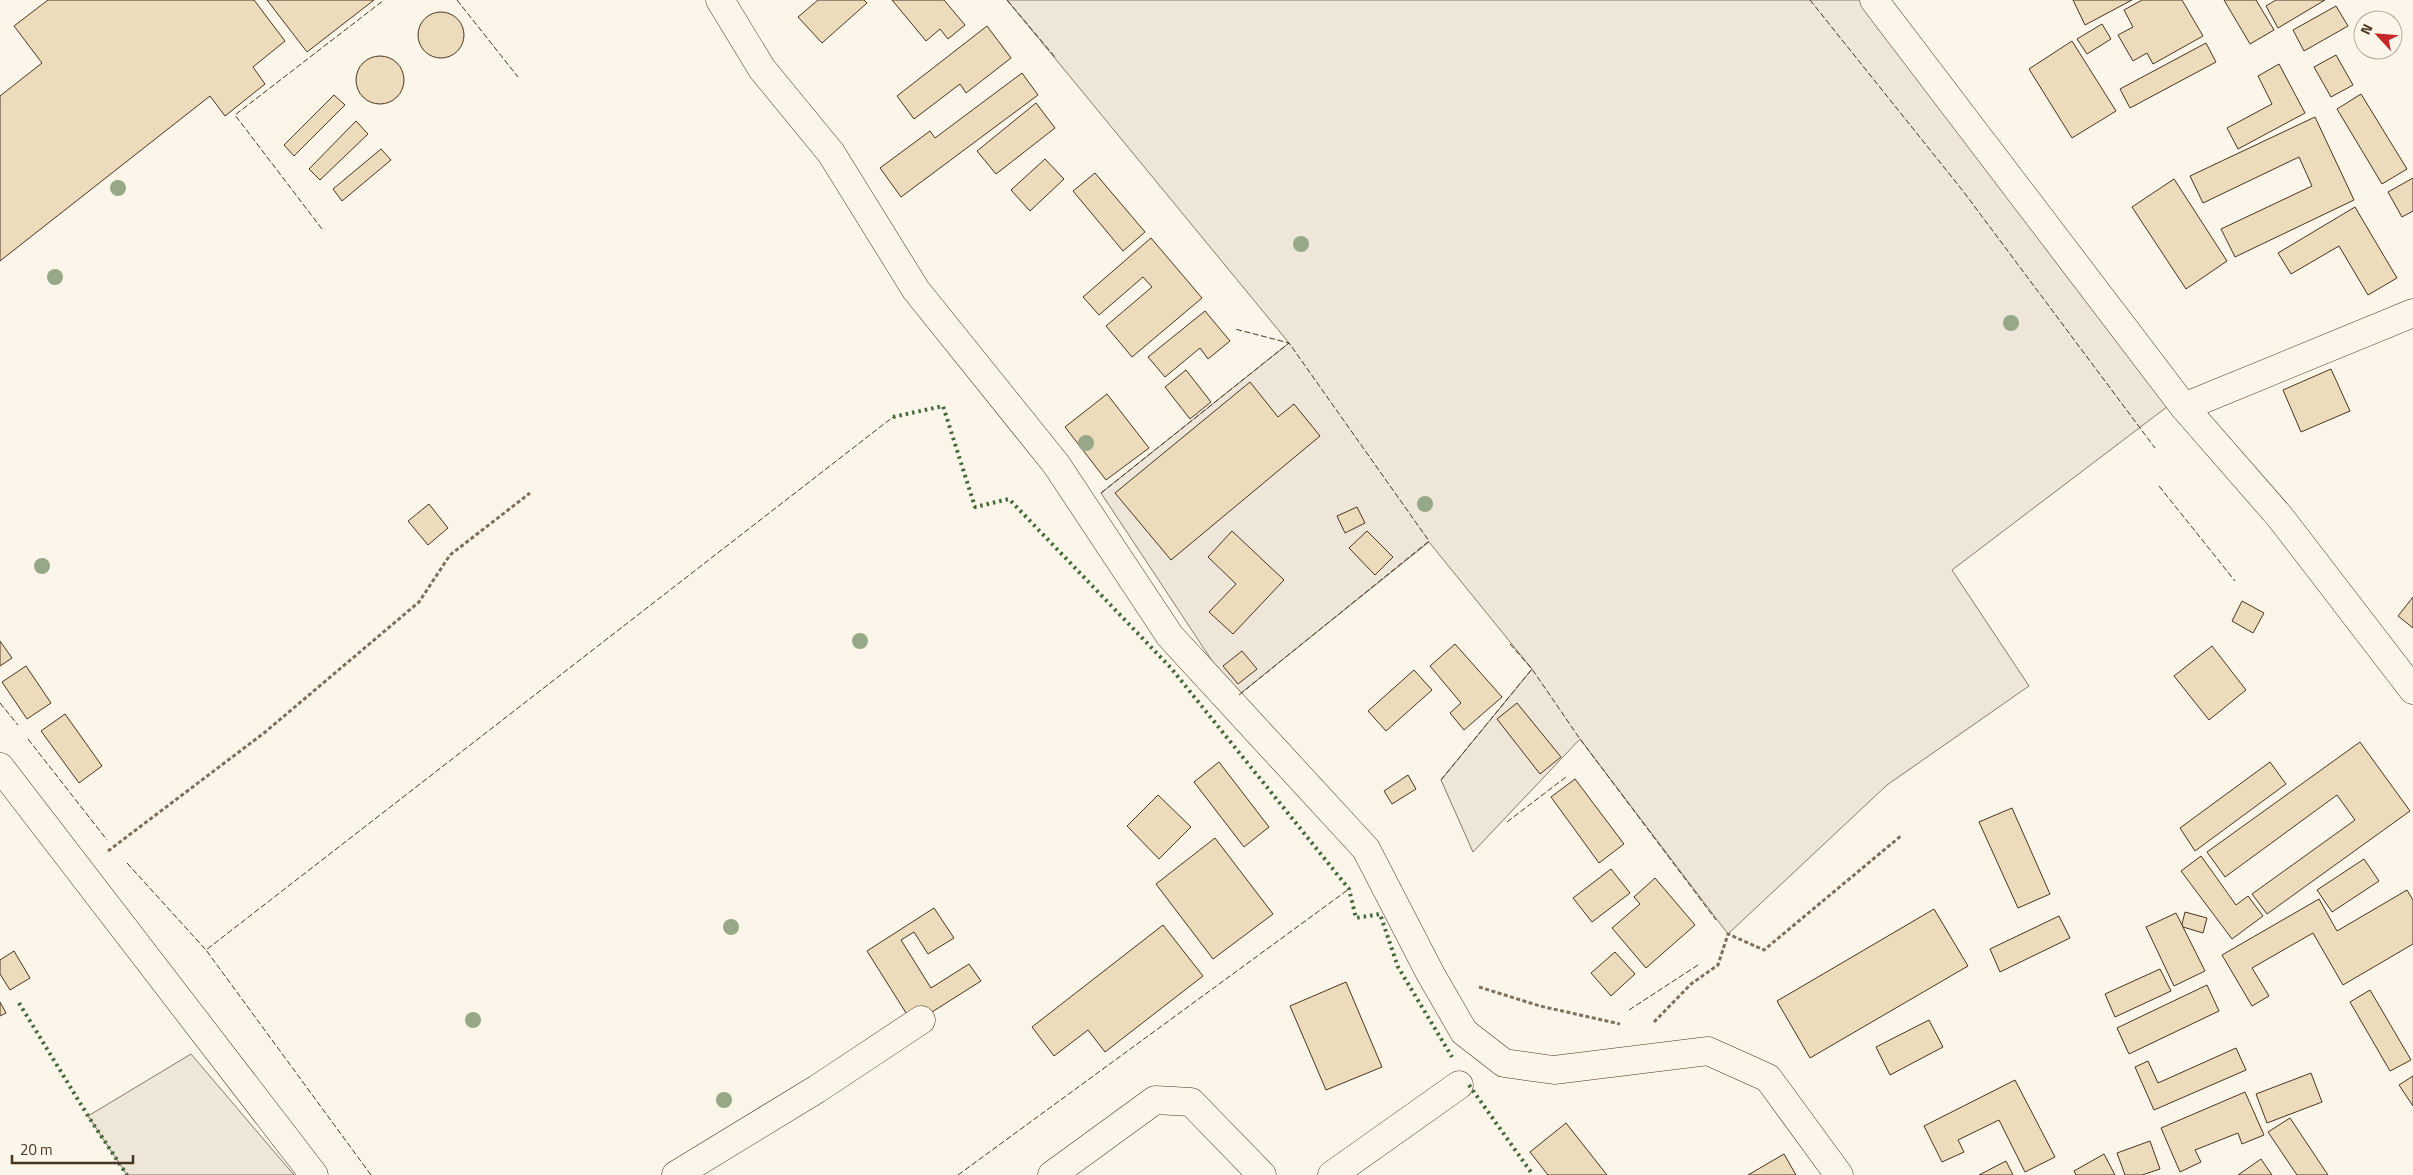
<svg xmlns="http://www.w3.org/2000/svg" width="2413" height="1175" viewBox="0 0 2413 1175" font-family="'Titillium Web',sans-serif">
<style>
.green{fill:#ede6d9;stroke:#887966}
.building{fill:#ecdcbc;stroke:#4a3520}
.lines{fill:none;stroke-linecap:round;stroke-linejoin:round}
.minor-casing{stroke:#4a3520;stroke-width:29}
.path{stroke:#7f6f5c;stroke-width:3;stroke-dasharray:4 2.5;stroke-linecap:butt}
.minor{stroke:#fbf6e9;stroke-width:28}
.hedge{stroke:#436837;stroke-width:4;stroke-dasharray:2.5 4;stroke-linecap:butt}
.fence{stroke:#4a3520;stroke-width:1;stroke-dasharray:6 2.5;stroke-linecap:butt}
.tree{fill:#96a887}
</style>
<rect width="100%" height="100%" fill="#fbf6e9"/>
<!-- green -->
<g class="green">
<polygon points="1007,0 1878,0 2184,394 1952,570 2029,686 1887,785 1728,934 1580,739 1473,852 1441,780 1532,669 1429,542 1236,697 1101,493 1289,343"/>
<polygon points="191,1054 294,1175 127,1175 88,1116"/>
</g>
<!-- building -->
<g class="building">
<polygon points="48,0 254,0 285,41 253,67 265,84 225,116 210,96 0,261 0,96 42,63 14,26"/>
<polygon points="267,0 374,0 307,52"/>
<polygon points="818,0 864,0 867,3 822,43 798,17"/>
<polygon points="892,0 944,0 965,25 948,39 940,29 926,41"/>
<polygon points="2073,0 2132,0 2085,25"/>
<polygon points="2142,0 2182,0 2203,36 2153,64 2147,53 2133,61 2118,35 2133,27 2124,10"/>
<polygon points="2224,0 2256,0 2274,30 2250,44"/>
<polygon points="2276,0 2325,0 2278,28 2266,6"/>
<polygon points="2336,6 2348,26 2304,51 2293,30"/>
<circle cx="441" cy="35" r="23"/>
<polygon points="2102,24 2111,39 2087,54 2077,39"/>
<polygon points="987,26 1011,58 966,93 960,84 914,119 897,96"/>
<polygon points="2072,41 2116,111 2072,138 2029,69"/>
<polygon points="2206,43 2216,62 2130,108 2120,89"/>
<polygon points="2336,55 2353,85 2331,97 2314,67"/>
<circle cx="380" cy="80" r="24"/>
<polygon points="2279,64 2305,113 2238,149 2227,128 2272,104 2258,76"/>
<polygon points="1022,73 1038,95 901,197 880,168 930,131 935,138"/>
<polygon points="2361,94 2407,169 2382,184 2337,109"/>
<polygon points="334,95 345,105 294,156 284,145"/>
<polygon points="1036,103 1055,128 996,174 977,151"/>
<polygon points="2315,117 2354,200 2235,257 2221,229 2312,186 2299,157 2203,203 2190,176"/>
<polygon points="356,121 368,134 320,180 309,169"/>
<polygon points="381,149 391,160 342,201 333,189"/>
<polygon points="1045,159 1064,179 1030,211 1011,190"/>
<polygon points="1095,173 1145,232 1123,251 1073,191"/>
<polygon points="2413,178 2413,211 2402,217 2388,192"/>
<polygon points="2174,179 2227,261 2186,289 2132,207"/>
<polygon points="2355,207 2397,278 2368,295 2339,246 2291,274 2278,253"/>
<polygon points="1151,238 1202,298 1132,357 1106,326 1152,287 1143,277 1099,315 1083,297"/>
<polygon points="1205,311 1230,341 1208,359 1200,348 1165,377 1148,357"/>
<polygon points="2331,369 2350,411 2301,432 2283,390"/>
<polygon points="1186,370 1211,402 1190,419 1165,387"/>
<polygon points="1250,382 1278,417 1294,404 1320,436 1171,560 1115,493"/>
<polygon points="1107,394 1149,448 1106,480 1065,427"/>
<polygon points="429,504 448,528 428,545 408,521"/>
<polygon points="1357,507 1365,523 1345,533 1337,516"/>
<polygon points="1232,531 1284,580 1233,634 1209,612 1236,584 1208,557"/>
<polygon points="1367,531 1393,557 1375,575 1349,548"/>
<polygon points="2413,597 2413,628 2398,616"/>
<polygon points="2242,601 2264,613 2253,633 2232,621"/>
<polygon points="0,641 12,658 0,666"/>
<polygon points="1455,644 1502,697 1464,730 1450,713 1461,703 1430,666"/>
<polygon points="2212,646 2246,690 2209,720 2174,676"/>
<polygon points="1242,651 1257,669 1238,684 1223,666"/>
<polygon points="26,666 51,703 27,719 2,682"/>
<polygon points="1414,670 1432,690 1386,731 1368,711"/>
<polygon points="1517,703 1561,757 1540,774 1497,719"/>
<polygon points="65,714 102,766 79,783 41,731"/>
<polygon points="2360,742 2410,811 2267,914 2252,894 2355,820 2337,795 2225,877 2207,852"/>
<polygon points="1219,762 1269,827 1244,847 1194,782"/>
<polygon points="2270,762 2286,784 2195,851 2180,828"/>
<polygon points="1408,775 1416,789 1392,804 1384,791"/>
<polygon points="1575,779 1624,844 1599,863 1551,797"/>
<polygon points="1158,795 1191,827 1159,859 1127,826"/>
<polygon points="2012,808 2050,894 2018,908 1979,822"/>
<polygon points="1215,838 1273,914 1213,959 1156,884"/>
<polygon points="2201,856 2236,905 2248,896 2263,916 2232,939 2181,871"/>
<polygon points="2364,859 2379,881 2332,912 2317,890"/>
<polygon points="1611,869 1630,893 1592,922 1573,898"/>
<polygon points="1655,878 1695,925 1646,968 1612,928 1640,904 1634,897"/>
<polygon points="2407,890 2413,900 2413,944 2343,985 2313,933 2252,968 2269,996 2252,1006 2222,955 2319,899 2337,931"/>
<polygon points="934,908 954,938 928,954 914,932 901,940 931,988 969,964 981,981 913,1024 867,951"/>
<polygon points="1934,909 1968,966 1810,1058 1777,1001"/>
<polygon points="2185,912 2207,918 2203,933 2183,927 2182,924"/>
<polygon points="2176,913 2205,971 2174,986 2146,927"/>
<polygon points="2059,916 2070,938 2000,972 1990,949"/>
<polygon points="1163,925 1203,976 1105,1052 1088,1030 1054,1056 1032,1027"/>
<polygon points="14,951 30,978 10,990 0,974 0,960"/>
<polygon points="1615,952 1635,974 1611,996 1591,973"/>
<polygon points="2160,969 2171,991 2115,1017 2105,994"/>
<polygon points="1346,982 1382,1067 1326,1090 1290,1006"/>
<polygon points="2207,985 2219,1011 2129,1054 2117,1028"/>
<polygon points="2370,990 2411,1060 2390,1071 2350,1002"/>
<polygon points="0,1002 6,1013 0,1016"/>
<polygon points="1929,1020 1943,1047 1890,1075 1876,1047"/>
<polygon points="2236,1048 2246,1070 2154,1110 2135,1067 2148,1061 2158,1083"/>
<polygon points="2311,1073 2322,1102 2267,1123 2256,1094"/>
<polygon points="2413,1076 2413,1106 2399,1085"/>
<polygon points="2015,1080 2055,1157 2025,1172 1999,1120 1958,1140 1964,1152 1942,1162 1924,1126"/>
<polygon points="2245,1092 2264,1135 2242,1144 2238,1133 2195,1150 2201,1162 2180,1172 2161,1128"/>
<polygon points="2290,1118 2328,1175 2297,1175 2268,1132"/>
<polygon points="1566,1123 1607,1175 1548,1175 1530,1152"/>
<polygon points="2150,1141 2160,1169 2142,1175 2125,1175 2117,1153"/>
<polygon points="1784,1154 1796,1175 1748,1175"/>
<polygon points="2104,1154 2115,1175 2076,1175 2074,1171"/>
<polygon points="2261,1159 2272,1175 2238,1175"/>
<polygon points="2006,1161 2013,1175 1979,1175"/>
</g>
<g class="lines">
<defs>
<g id="minor">
<polyline points="720,0 762,69 831,153 916,290 1056,464 1170,636 1366,849 1430,973 1464,1032 1504,1063 1554,1070 1708,1051 1768,1078 1839,1175"/>
<polyline points="1874,0 2184,407 2280,517 2413,690"/>
<polyline points="2184,407 2413,313"/>
<polyline points="0,767 314,1175"/>
<polyline points="676,1175 817,1089 921,1020"/>
<polyline points="1052,1175 1155,1100 1191,1102 1262,1175"/>
<polyline points="1332,1175 1459,1085"/>
</g>
</defs>
<!-- minor casing -->
<use href="#minor" class="minor-casing"/>
<!-- path -->
<g class="path">
<polyline points="108,851 264,733 419,602 450,555 530,493"/>
<polyline points="1479,987 1540,1006 1620,1024"/>
<polyline points="1654,1022 1691,984 1718,965 1728,934 1764,950 1902,835"/>
</g>
<!-- minor -->
<use href="#minor" class="minor"/>
<!-- hedge -->
<g class="hedge">
<polyline points="893,417 943,406 975,507 1009,499 1171,668 1349,889 1356,918 1380,914 1398,967 1452,1057"/>
<polyline points="19,1003 88,1116 127,1175"/>
<polyline points="1469,1085 1533,1175"/>
</g>
<!-- fence -->
<g class="fence">
<polyline points="457,0 518,77"/>
<polyline points="1007,0 1055,57"/>
<polyline points="1810,0 1963,191 2155,448"/>
<polyline points="322,229 235,115 384,0"/>
<polyline points="2159,486 2235,581"/>
<polyline points="1101,493 1289,343 1235,329"/>
<polyline points="1510,644 1532,669 1580,739 1716,920"/>
<polyline points="1239,695 1429,541 1289,343"/>
<polyline points="0,703 18,725"/>
<polyline points="28,739 107,840"/>
<polyline points="1441,780 1532,669"/>
<polyline points="1507,822 1566,777"/>
<polyline points="127,863 206,950"/>
<polyline points="1629,1010 1698,965"/>
<polyline points="371,1175 206,950 893,417"/>
<polyline points="958,1175 1349,889"/>
</g>
</g>
<!-- trees -->
<g class="tree">
<circle cx="118" cy="188" r="8"/>
<circle cx="1301" cy="244" r="8"/>
<circle cx="55" cy="277" r="8"/>
<circle cx="2011" cy="323" r="8"/>
<circle cx="1086" cy="443" r="8"/>
<circle cx="1425" cy="504" r="8"/>
<circle cx="42" cy="566" r="8"/>
<circle cx="860" cy="641" r="8"/>
<circle cx="731" cy="927" r="8"/>
<circle cx="473" cy="1020" r="8"/>
<circle cx="724" cy="1100" r="8"/>
</g>
<!-- north arrow -->
<g transform="translate(2378 35) rotate(296)"><circle r="24" fill="#fbf6e9" stroke="#b4a999"/>
<path d="M0-4L9 19L0 12L-9 19Z" fill="#c62828"/>
<text y="-8" font-size="14" font-weight="bold" text-anchor="middle" fill="#4a3520">N</text>
</g>
<!-- scale -->
<path d="M12 1155v8h121v-8" fill="none" stroke="#4a3520" stroke-width="2.5"/>
<text x="20" y="1155" font-size="15" fill="#4a3520" stroke="#fbf6e9" stroke-width="4" paint-order="stroke">20 m</text>
</svg>
